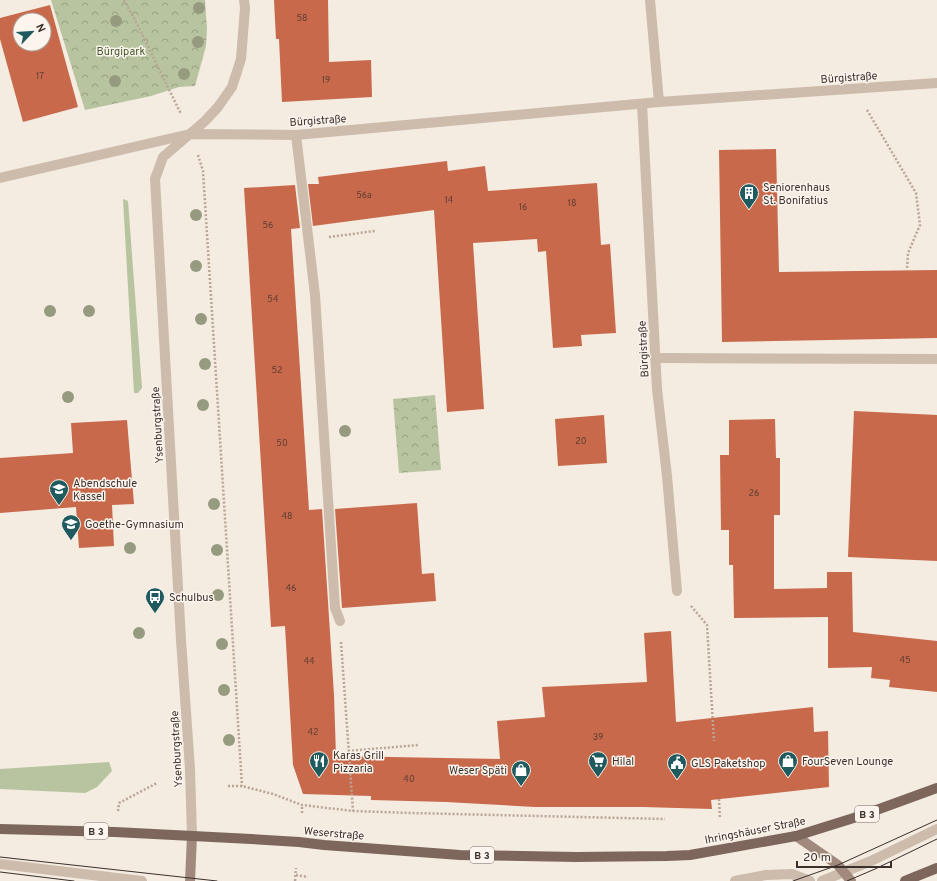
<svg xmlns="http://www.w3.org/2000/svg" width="937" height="881" viewBox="0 0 937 881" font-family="Overpass,sans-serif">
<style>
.grass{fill:#b8c4a0}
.park{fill:url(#park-crowns)}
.building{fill:#c8694b;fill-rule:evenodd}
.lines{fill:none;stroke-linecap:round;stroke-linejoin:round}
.path{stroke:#b9a596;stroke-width:2.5;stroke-dasharray:2 2;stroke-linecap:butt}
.lane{stroke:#cdbbac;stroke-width:10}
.street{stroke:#cdbbac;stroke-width:10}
.secondary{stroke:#a18a7d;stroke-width:10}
.primary{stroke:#7d675c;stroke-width:10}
.tram{stroke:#3b302b;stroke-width:1}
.tree{fill:#969b7f}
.labels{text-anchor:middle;stroke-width:3;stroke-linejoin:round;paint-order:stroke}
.number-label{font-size:9px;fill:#5e3e33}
.shield{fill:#fbf5ee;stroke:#756b66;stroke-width:1}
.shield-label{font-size:10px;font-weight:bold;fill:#3b302b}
.park-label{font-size:11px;fill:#4a5a2e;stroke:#fbf5ee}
.street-label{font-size:11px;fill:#3b302b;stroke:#fbf5ee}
.poi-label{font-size:11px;fill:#3b302b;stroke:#fbf5ee;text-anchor:start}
</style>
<defs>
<pattern id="park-crowns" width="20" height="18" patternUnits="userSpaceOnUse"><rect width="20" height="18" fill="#b8c4a0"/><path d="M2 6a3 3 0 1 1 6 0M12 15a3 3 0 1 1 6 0" fill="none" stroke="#97a083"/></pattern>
</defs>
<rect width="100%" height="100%" fill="#f4ebe1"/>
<!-- grass -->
<g class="grass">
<polygon points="123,199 128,201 142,388 138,393 134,393"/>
<polygon points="109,762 112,771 97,787 85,793 0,789 0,769"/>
</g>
<!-- park -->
<g class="park">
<polygon points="51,0 205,0 207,28 206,46 195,86 179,87 151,96 85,110"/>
<polygon points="435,395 441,470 399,473 393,399"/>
</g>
<!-- building -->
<g class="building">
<polygon points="274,0 328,0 329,62 371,60 372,97 282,102 279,39 276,39"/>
<path d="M50,5L78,107L23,122L0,39V18ZM20,20H44V44H20Z"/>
<polygon points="776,149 779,272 937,270 937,338 722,342 719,150"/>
<polygon points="447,161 448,171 485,166 488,191 597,183 601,245 610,244 616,333 581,335 582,346 553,348 546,251 538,252 537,239 473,243 484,409 447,412 434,210 313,226 308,184 319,184 318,177"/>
<polygon points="295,185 300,228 291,229 309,510 322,509 334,695 336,756 500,759 497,721 545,717 542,687 647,682 644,633 671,631 676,722 813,707 814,732 828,731 829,787 711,800 712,809 643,807 535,807 446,802 371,800 371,796 303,794 293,765 285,626 271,627 244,188"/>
<polygon points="854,411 937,415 937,561 848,557"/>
<polygon points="604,415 607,463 558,466 555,419"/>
<polygon points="775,419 776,458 780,458 780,515 774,515 774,589 827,588 827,572 852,572 853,632 937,641 937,692 889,687 890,680 871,678 872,667 828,668 828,617 734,618 733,565 729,565 729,530 721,530 720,455 729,455 729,420"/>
<polygon points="127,420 134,504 112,505 114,546 79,548 76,507 0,513 0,458 73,453 71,423"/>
<polygon points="417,503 422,574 434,573 436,601 342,608 335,509"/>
</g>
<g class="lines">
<!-- path -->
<g class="path">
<polyline points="124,0 136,22 181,114"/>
<polyline points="867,110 916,193 920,225 908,253 907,270"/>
<polyline points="198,155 203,171 242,786"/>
<polyline points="329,237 375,231"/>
<polyline points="691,606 707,625 714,741"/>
<polyline points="341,642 353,811"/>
<polyline points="348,751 419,745"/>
<polyline points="228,786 242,786 273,794 302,805 353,811 411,813 665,819"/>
<polyline points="719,799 720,819"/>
<polyline points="118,811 119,803 157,783"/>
<polyline points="302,813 302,805"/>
<polyline points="296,875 308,877"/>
<polyline points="295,881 296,868"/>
</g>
<!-- lane -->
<g class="lane">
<polyline points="296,135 315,295 335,608 340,621"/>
<polyline points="655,358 937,359"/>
<polyline points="0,864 142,881"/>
<polyline points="735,881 766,875 792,874 810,881"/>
<polyline points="822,881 871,861 937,829"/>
</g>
<!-- street -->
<g class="street">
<polyline points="650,0 659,102"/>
<polyline points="642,104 657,389 667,476 677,591"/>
<polyline points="0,178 190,134 296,135 659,102 937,83"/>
<polyline points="192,836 190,769 181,640 155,179 163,157 205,121 218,107 232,87 241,59 245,8 244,0"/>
</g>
<!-- secondary -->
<g class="secondary">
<polyline points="796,836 838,865 851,881"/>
<polyline points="190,881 192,836"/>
</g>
<!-- primary -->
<g class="primary">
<polyline points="0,829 115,832 251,839 299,842 324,845 460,855 576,857 667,856 690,855 796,836 860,816 937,788"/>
<polyline points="905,881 937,868"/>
</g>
<!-- tram -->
<g class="tram">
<polyline points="0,857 217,881"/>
<polyline points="0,872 74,881"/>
<polyline points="793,881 838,865 937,820"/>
<polyline points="847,881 875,869 937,839"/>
</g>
</g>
<!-- trees -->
<g class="tree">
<circle cx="199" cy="8" r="6"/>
<circle cx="116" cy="21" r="6"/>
<circle cx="198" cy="42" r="6"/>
<circle cx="184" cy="74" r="6"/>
<circle cx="115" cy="81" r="6"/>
<circle cx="196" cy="215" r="6"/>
<circle cx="196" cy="266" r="6"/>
<circle cx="50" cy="311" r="6"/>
<circle cx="89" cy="311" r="6"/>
<circle cx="201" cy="319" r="6"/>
<circle cx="205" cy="364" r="6"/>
<circle cx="68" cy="397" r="6"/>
<circle cx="203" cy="405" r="6"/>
<circle cx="345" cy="431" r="6"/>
<circle cx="214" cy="504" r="6"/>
<circle cx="130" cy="548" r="6"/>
<circle cx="217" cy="550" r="6"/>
<circle cx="218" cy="595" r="6"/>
<circle cx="139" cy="633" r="6"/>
<circle cx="222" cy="644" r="6"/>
<circle cx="224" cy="690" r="6"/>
<circle cx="229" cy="740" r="6"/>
</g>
<!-- icons -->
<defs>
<symbol id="building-pin" viewBox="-11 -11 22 30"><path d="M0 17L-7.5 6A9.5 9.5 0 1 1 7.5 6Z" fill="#1f5a5e" stroke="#fbf5ee"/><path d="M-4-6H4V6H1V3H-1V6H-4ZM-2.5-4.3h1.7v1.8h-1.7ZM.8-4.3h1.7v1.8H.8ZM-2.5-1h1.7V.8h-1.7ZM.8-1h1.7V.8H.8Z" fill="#fff"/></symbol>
<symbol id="school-pin" viewBox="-11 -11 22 30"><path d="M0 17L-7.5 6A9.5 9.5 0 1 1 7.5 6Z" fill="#1f5a5e" stroke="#fbf5ee"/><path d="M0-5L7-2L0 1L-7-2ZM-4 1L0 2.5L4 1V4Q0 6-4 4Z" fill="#fff"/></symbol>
<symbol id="bus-pin" viewBox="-11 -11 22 30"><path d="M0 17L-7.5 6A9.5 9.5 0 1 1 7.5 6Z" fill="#1f5a5e" stroke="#fbf5ee"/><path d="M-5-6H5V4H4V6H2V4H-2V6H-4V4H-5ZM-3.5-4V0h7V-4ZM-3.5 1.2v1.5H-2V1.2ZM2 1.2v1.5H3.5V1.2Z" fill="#fff"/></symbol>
<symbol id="restaurant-pin" viewBox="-11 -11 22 30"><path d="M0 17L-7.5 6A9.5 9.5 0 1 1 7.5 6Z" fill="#1f5a5e" stroke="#fbf5ee"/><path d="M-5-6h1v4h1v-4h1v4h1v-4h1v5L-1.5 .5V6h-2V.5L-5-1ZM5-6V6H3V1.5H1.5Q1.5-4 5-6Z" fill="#fff"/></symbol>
<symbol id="supermarket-pin" viewBox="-11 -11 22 30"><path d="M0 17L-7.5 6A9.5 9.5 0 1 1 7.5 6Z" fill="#1f5a5e" stroke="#fbf5ee"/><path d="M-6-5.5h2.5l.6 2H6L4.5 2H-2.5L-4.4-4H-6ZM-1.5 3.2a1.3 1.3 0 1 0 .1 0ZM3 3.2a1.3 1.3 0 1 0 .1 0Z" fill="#fff"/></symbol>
<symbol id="shop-pin" viewBox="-11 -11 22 30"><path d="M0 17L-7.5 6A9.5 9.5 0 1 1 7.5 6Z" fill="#1f5a5e" stroke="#fbf5ee"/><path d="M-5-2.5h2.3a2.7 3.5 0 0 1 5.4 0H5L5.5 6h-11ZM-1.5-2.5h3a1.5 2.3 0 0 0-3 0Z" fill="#fff"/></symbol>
<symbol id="civic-pin" viewBox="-11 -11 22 30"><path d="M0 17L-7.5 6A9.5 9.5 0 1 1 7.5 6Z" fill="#1f5a5e" stroke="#fbf5ee"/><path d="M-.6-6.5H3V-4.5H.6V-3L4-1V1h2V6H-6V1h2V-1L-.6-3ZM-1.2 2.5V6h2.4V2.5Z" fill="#fff"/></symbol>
</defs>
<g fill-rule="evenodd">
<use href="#building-pin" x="738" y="182" width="22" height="30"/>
<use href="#school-pin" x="48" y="478" width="22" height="30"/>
<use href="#school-pin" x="60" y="513" width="22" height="30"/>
<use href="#bus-pin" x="144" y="586" width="22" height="30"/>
<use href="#restaurant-pin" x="308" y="750" width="22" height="30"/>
<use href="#supermarket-pin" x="587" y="750" width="22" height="30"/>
<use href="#shop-pin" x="777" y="750" width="22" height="30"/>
<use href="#civic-pin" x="666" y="752" width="22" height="30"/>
<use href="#shop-pin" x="510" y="759" width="22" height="30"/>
</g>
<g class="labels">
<!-- number labels -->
<g class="number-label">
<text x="302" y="21">58</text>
<text x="40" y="79">17</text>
<text x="326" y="83">19</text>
<text x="364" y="198">56a</text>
<text x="449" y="203">14</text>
<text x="572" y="206">18</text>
<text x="523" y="210">16</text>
<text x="268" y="228">56</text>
<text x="273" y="302">54</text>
<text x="277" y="373">52</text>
<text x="581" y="444">20</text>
<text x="282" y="446">50</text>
<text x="754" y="496">26</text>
<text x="287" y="519">48</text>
<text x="291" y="591">46</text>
<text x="905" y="663">45</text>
<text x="309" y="664">44</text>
<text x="313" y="735">42</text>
<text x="598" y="740">39</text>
<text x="409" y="782">40</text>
</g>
<!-- shield labels -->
<g class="shield">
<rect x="855" y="806" width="24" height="16" rx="3"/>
<rect x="84" y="823" width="24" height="16" rx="3"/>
<rect x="470" y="847" width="24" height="16" rx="3"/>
</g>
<g class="shield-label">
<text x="867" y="818">B 3</text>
<text x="96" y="835">B 3</text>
<text x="482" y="859">B 3</text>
</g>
<!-- park labels -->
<g class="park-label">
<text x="121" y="55">Bürgipark</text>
</g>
<!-- street labels -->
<g class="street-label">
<text transform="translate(849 77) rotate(-4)" y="4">Bürgistraße</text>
<text transform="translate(318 120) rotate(-4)" y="4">Bürgistraße</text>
<text transform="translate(643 349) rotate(-93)" y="4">Bürgistraße</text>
<text transform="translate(157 425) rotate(-93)" y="4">Ysenburgstraße</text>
<text transform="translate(176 749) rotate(-93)" y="4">Ysenburgstraße</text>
<text transform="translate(755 830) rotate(-11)" y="4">Ihringshäuser Straße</text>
<text transform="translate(334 833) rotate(5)" y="4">Weserstraße</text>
</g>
<!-- poi labels -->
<g class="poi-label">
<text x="763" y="191">Seniorenhaus<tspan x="763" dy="13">St. Bonifatius</tspan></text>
<text x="73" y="487">Abendschule<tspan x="73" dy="13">Kassel</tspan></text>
<text x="85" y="528">Goethe-Gymnasium</text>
<text x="169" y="601">Schulbus</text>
<text x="333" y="759">Karas Grill<tspan x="333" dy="13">Pizzaria</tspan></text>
<text x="612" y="765">Hilal</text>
<text x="802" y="765">FourSeven Lounge</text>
<text x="691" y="767">GLS Paketshop</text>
<text x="507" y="774" text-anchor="end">Weser Späti</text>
</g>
</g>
<!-- north arrow -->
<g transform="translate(32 32) rotate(65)"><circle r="19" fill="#fbf5ee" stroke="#aea6a0"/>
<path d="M0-3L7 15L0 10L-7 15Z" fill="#1f5a5e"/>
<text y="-6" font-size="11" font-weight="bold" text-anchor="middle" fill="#3b302b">N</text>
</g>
<!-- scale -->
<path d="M797 861v6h94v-6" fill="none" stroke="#3b302b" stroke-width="2"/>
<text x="803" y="861" font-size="12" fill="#3b302b" stroke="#fbf5ee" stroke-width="3" paint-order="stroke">20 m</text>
</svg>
